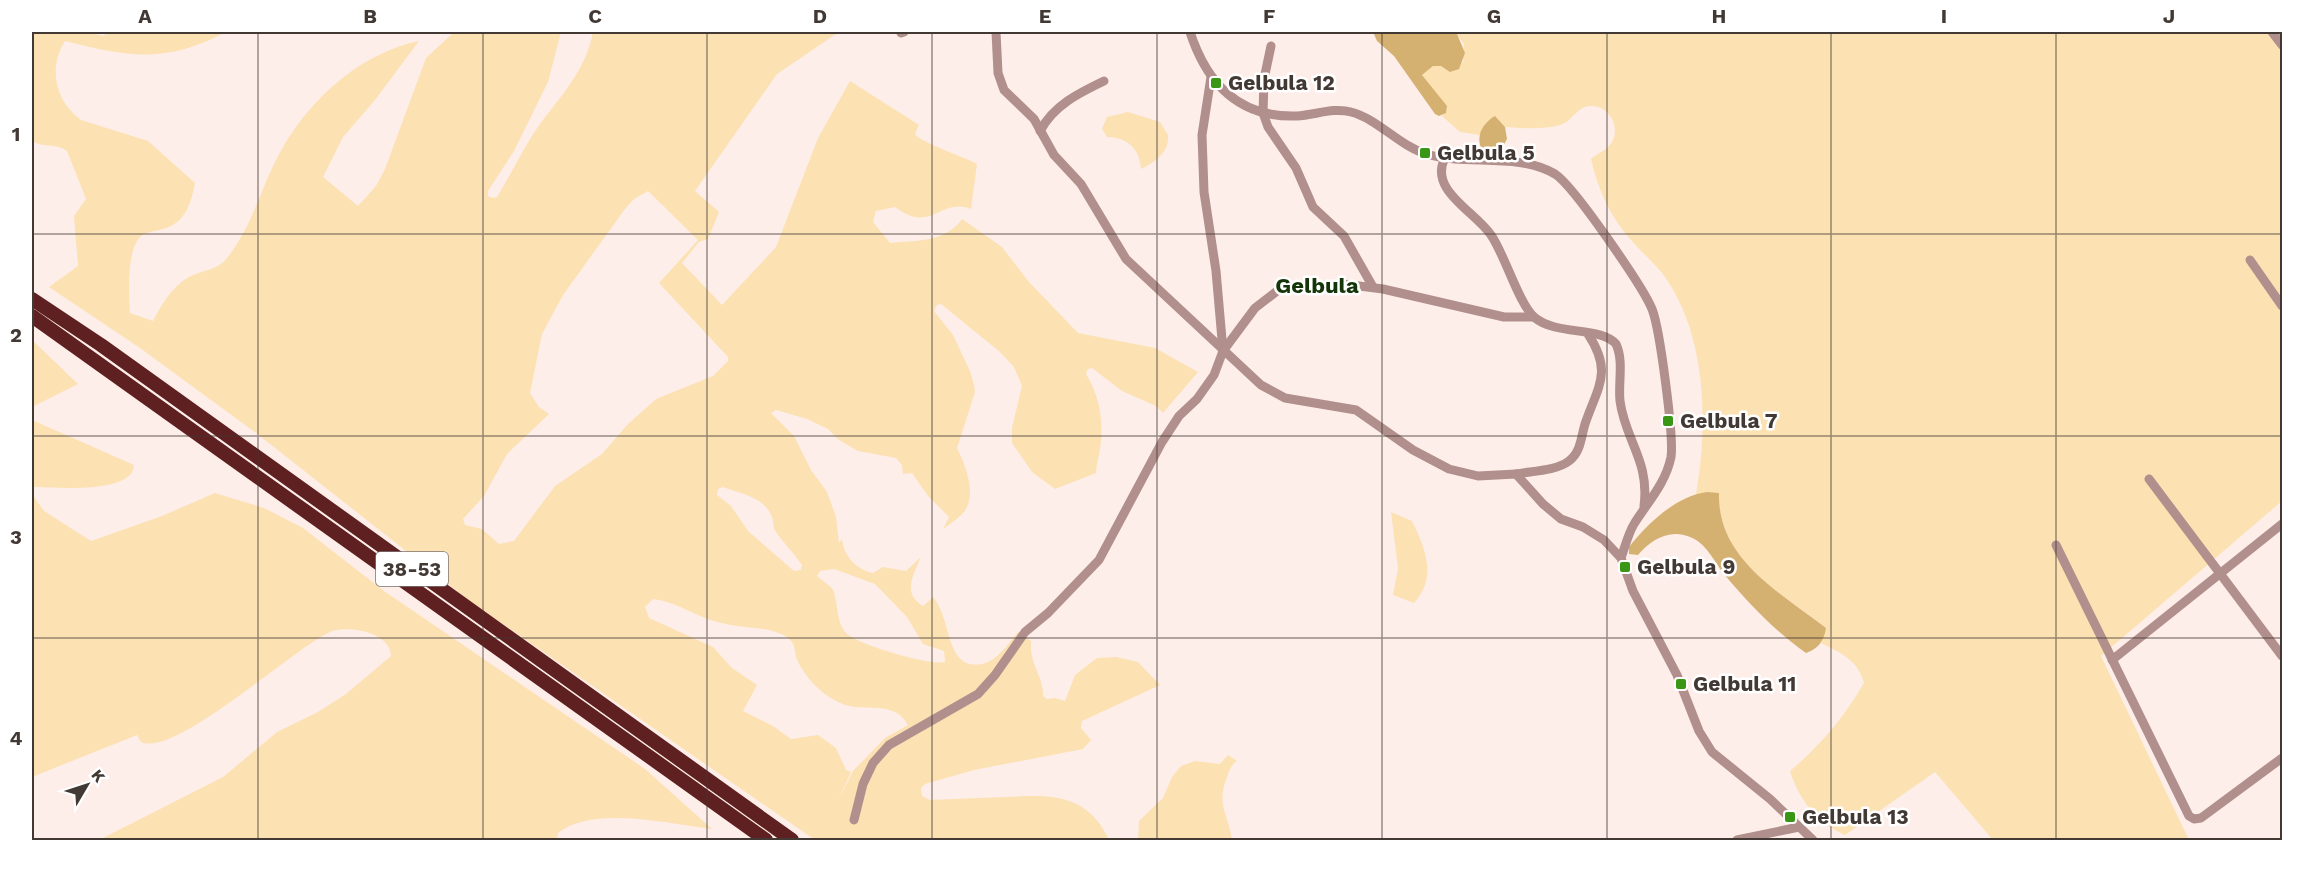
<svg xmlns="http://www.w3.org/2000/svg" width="2314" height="872" viewBox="0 0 2314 872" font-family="'Work Sans',sans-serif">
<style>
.green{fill:#fce1b3;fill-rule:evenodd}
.forest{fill:#d5b171}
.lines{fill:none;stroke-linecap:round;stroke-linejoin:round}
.minor{stroke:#b18f8d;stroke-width:9}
.highway{stroke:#5e2020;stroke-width:14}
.grid{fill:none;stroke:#423935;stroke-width:1.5;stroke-opacity:0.55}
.poi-dot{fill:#399715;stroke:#fff;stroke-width:2}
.labels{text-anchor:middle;stroke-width:5;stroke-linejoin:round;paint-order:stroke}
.shield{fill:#fff;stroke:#7b7472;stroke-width:1.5}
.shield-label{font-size:20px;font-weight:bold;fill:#423935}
.poi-label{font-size:21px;font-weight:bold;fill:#423935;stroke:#fff;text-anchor:start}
.neighbourhood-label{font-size:22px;font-weight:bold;fill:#133509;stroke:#fff}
.neatline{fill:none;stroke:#423935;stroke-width:2}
.grid-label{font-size:20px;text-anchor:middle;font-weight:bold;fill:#423935}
</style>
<rect width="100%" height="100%" fill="#feeee9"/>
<!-- green -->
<g class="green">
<path d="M32,32H88L104,36L106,32H226C164,64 129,57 65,41C48,68 55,101 81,120L148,141L195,183C191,203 186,223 163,229C156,231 147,232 141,236C126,250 129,294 130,313L153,321C162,304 173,285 191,276C204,270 218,270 227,258C251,228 259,194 276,160C304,104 357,54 419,41L375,100L343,137L323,177L358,206L376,186L385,169L426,58L454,32H561L548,82L514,151L488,191V196L493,198L497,197C512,173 524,146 540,124C562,95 586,69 593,32H839L777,74L695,191L719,212L708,239L699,242L682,263L722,305L776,247L818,138L850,81L919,125L915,134C919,142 965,157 977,164L971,209C939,197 932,235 895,207L876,211L873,222L890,243C916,240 945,243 962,219L1002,247L1029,282L1078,333L1155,348L1198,372L1163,413L1156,406L1122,391L1092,368L1088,369L1086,374C1100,397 1104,422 1100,449C1099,457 1096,465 1096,473L1055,489L1032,472L1012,443V428L1022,386L1014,367L1000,352L941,304L937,305L934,311L953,335L970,371L974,385L975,392L957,448C965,464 976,492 966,509C961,517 951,523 943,529L949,517L928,496L912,473L903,474L902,465L896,458L858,451L839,440L828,429L807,419L776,410L771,413L794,436L811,470L827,492L836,517L839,543L842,539C844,557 856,569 873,573L883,567L906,571L921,557C913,575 902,594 923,606L933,597C950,616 946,659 970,664C993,669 1006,646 1018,632L1031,641C1029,664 1044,677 1043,696L1047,699L1055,698L1065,701L1075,675L1097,658L1116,657L1138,662L1160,685L1082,721L1081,728L1091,740L1083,749L974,770L925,784L921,788L922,796L930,800C954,799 979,798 1004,797C1049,795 1087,792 1109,840H815L471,602L256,433L140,348L49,287L78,266L74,216L86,199L67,151C57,143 43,148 32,141ZM648,191L698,240L659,283L728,357V361L713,376L656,399L627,425L602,454L555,486L514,541L499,544L482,529L465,525L463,519L484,496L507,454L549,414L539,407L530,393L542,334L563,295L625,209L634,199ZM723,487C739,493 764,497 771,515C774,520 772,527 776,532C784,544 794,553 802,565L801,570L794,571L748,531L731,506L717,495L718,489ZM834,569L875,584L907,617L923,644L944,651L945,662C930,666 855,644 845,632C835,618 839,602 832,588L817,576L820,571ZM653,599C677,602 695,616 717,622C732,626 748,627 763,629C771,630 787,634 792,642C795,646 795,655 797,660C805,677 821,694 838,702C862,715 892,697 908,725L885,738L853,771L838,801L851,772L846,770L836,748L818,735L791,739L773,726L743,711L757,685L732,668L713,647L649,618L645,607Z"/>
<path d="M1455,32H2280L2282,35V501L2101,656L2189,840H1993L1935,772L1845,835C1817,822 1799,800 1790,771C1821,745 1844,717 1864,683C1858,660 1841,653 1821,643L1826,628C1777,590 1720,561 1718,493L1696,494C1708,425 1707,337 1665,277C1655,263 1642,253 1631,240C1610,217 1598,189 1591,159C1597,154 1608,149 1612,142C1621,125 1608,105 1590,106C1576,107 1572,122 1560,125C1543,130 1522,128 1505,127L1502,123L1491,119L1480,135L1460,132L1442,116L1447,109L1422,75L1433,66L1463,62L1464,44Z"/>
<path d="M1128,112L1160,122L1168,135C1170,152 1155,162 1141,169C1140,149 1127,137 1107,137L1102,129L1107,117Z"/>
<polygon points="32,340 78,384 32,407"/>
<path d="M32,420L134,465C133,495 53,487 32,487Z"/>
<path d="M215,493L264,508L303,528L384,591L645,769L712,829C668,824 594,805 558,833L557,840H99L223,777L277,732L318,712L346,694L391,656C390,632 350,626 332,631C296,646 175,758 141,742L137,735L32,777V494L44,511L91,541L162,516Z"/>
<path d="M1391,512L1412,521C1425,548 1438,577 1414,603L1393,595L1398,568Z"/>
<path d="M1228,755L1237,761C1231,765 1229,771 1227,777C1216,806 1228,813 1232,840H1138L1139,821L1163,798L1172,777L1181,766L1195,761L1220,764Z"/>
</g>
<!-- forest -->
<g class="forest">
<polygon points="1373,32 1457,34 1465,53 1459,69 1450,72 1441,66 1433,66 1422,75 1447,106 1446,113 1439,116 1435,114 1394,56 1377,41"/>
<path d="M1495,116L1505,127L1507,139L1502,148L1490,153L1481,148C1476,135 1483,123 1495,116Z"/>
<path d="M1707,492L1719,493C1717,559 1780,592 1826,628C1824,641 1818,649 1806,653C1775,631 1748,603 1724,574C1714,561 1706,543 1690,537C1670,528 1650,540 1638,555L1629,554V547C1647,524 1676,496 1707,492Z"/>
</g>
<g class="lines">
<!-- minor -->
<g class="minor">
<polyline points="996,32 998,73 1004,90 1034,119 1054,155 1081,184 1126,259 1261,385 1285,398 1356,410 1413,450 1449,469 1478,476 1516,474 1543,504 1561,519 1583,527 1604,540 1621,558 1633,591 1677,675 1699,731 1712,752 1770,799 1813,840"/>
<path d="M1190,32C1207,84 1239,118 1297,116C1315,115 1334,107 1351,112C1378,119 1398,145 1426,154C1467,166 1517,152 1555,174C1573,185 1643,287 1652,309C1660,329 1674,437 1671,457C1666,483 1647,503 1634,524C1628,534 1625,547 1621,558"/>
<polyline points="2272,32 2282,45"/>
<polyline points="901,33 904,32"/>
<polyline points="1271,46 1264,79 1263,113 1268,127 1296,168 1313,207 1344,236 1373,287"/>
<polyline points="1211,77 1202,135 1204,192 1216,271 1223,351"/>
<path d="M1040,131C1054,105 1079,93 1104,81"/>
<path d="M1445,158C1428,190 1476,212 1491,235C1504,253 1519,304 1534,317C1556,336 1600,326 1616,344C1624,361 1618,383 1620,401C1625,440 1650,461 1644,506"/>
<polyline points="2250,260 2282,306"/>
<path d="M1516,474C1531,471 1556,471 1569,461C1581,452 1581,437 1585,424C1598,386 1613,372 1588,334"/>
<polyline points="2149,479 2282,656"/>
<polyline points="2056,545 2189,816 2194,819 2201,818 2282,758"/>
<polyline points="2112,660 2282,524"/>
<polyline points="854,820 863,784 873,763 889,745 978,694 995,675 1025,632 1048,613 1099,560 1162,442 1179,416 1197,399 1214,375 1223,351 1255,308 1281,288 1343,284 1383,289 1504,317 1533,317"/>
<polyline points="1737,840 1799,827"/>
</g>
<!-- highway -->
<g class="highway">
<polyline points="32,299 101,345 792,840"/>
<polyline points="32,316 766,840"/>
</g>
</g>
<!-- grid -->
<path class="grid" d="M258,32V840M483,32V840M707,32V840M932,32V840M1157,32V840M1382,32V840M1607,32V840M1831,32V840M2056,32V840M32,234H2282M32,436H2282M32,638H2282"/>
<!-- markers -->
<g class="poi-dot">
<rect x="1210" y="77" width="12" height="12" rx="3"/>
<rect x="1419" y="147" width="12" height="12" rx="3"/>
<rect x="1662" y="415" width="12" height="12" rx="3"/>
<rect x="1619" y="561" width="12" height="12" rx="3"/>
<rect x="1675" y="678" width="12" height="12" rx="3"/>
<rect x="1784" y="811" width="12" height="12" rx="3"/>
</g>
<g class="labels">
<!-- shield labels -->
<rect class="shield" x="376" y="552" width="72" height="34" rx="4.5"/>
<g class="shield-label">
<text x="412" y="576">38-53</text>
</g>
<!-- poi labels -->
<g class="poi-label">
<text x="1228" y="90">Gelbula 12</text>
<text x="1437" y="160">Gelbula 5</text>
<text x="1680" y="428">Gelbula 7</text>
<text x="1637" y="574">Gelbula 9</text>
<text x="1693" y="691">Gelbula 11</text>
<text x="1802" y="824">Gelbula 13</text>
</g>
<!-- neighbourhood labels -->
<g class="neighbourhood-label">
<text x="1317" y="293">Gelbula</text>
</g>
</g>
<!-- border -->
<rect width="2314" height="872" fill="none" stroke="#ffffff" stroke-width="66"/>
<!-- north arrow -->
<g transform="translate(87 785) rotate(51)" stroke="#ffffff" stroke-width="4.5" paint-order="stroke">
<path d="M0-4.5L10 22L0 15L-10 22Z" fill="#423935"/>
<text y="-9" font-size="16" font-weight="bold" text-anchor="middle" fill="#423935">K</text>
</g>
<rect x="33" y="33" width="2248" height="806" class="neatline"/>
<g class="grid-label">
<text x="145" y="23">A</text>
<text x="370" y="23">B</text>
<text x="595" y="23">C</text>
<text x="820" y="23">D</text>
<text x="1045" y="23">E</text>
<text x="1269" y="23">F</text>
<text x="1494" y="23">G</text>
<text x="1719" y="23">H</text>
<text x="1944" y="23">I</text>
<text x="2169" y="23">J</text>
<text x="16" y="141">1</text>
<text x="16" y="342">2</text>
<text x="16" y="544">3</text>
<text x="16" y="745">4</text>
</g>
</svg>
